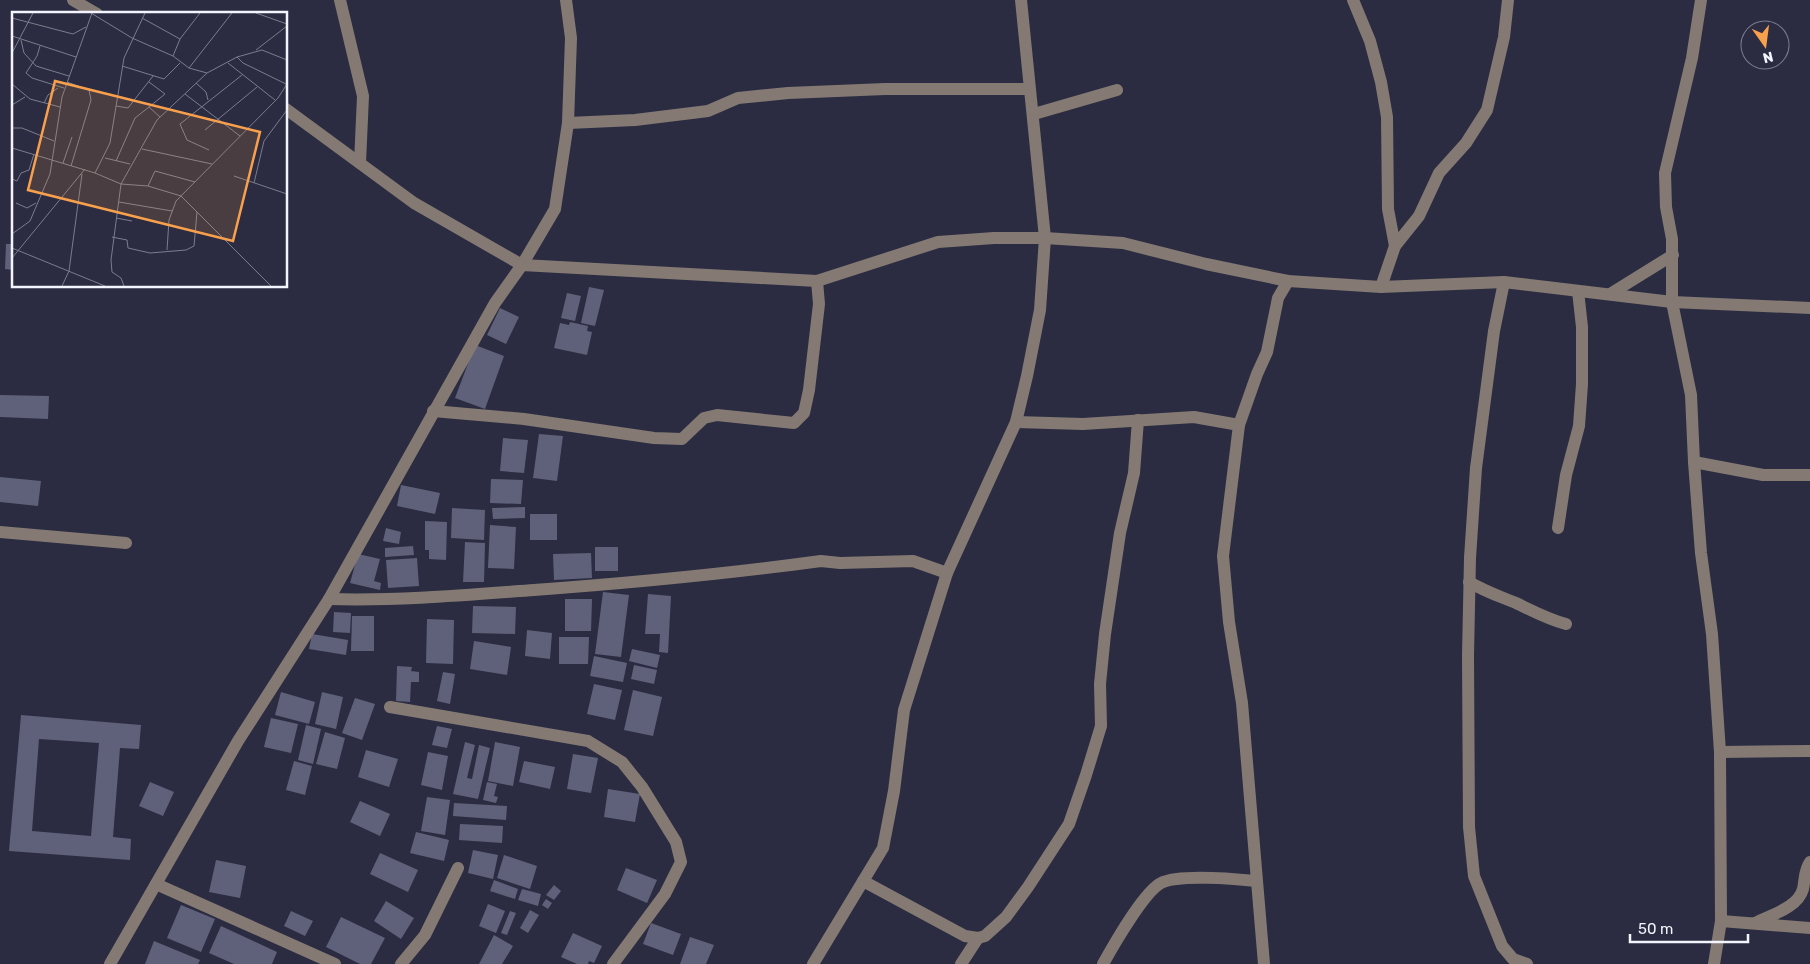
<svg xmlns="http://www.w3.org/2000/svg" width="1810" height="964" viewBox="0 0 1810 964" font-family="Rubik,sans-serif">
<style>
.building{fill:#5e6179;fill-rule:evenodd}
.lines{fill:none;stroke-linecap:round;stroke-linejoin:round}
.minor{stroke:#847a73;stroke-width:12}
.inset-road{fill:none;stroke:#7b7c8c;stroke-width:1}
.view{fill:#f9a04d;fill-opacity:0.15;stroke:#f9a04d;stroke-width:2.5}
.inset-edge{fill:none;stroke:#f3f4fd;stroke-width:2.5}
</style>
<rect width="100%" height="100%" fill="#2b2c41"/>
<!-- building -->
<g class="building">
<polygon points="6,244 14,244 14,270 5,269"/>
<polygon points="589,287 604,290 595,326 581,323"/>
<polygon points="567,293 581,296 575,321 561,318"/>
<polygon points="500,308 519,317 506,344 487,335"/>
<polygon points="570,322 588,326 587,331 592,332 587,355 554,348 560,323 569,325"/>
<polygon points="475,345 504,356 485,409 455,398"/>
<polygon points="0,395 49,396 48,419 0,417"/>
<polygon points="539,434 563,436 557,481 533,478"/>
<polygon points="503,438 528,440 524,473 500,471"/>
<polygon points="0,477 41,481 38,506 0,502"/>
<polygon points="491,479 523,480 521,504 490,503"/>
<polygon points="401,485 440,493 435,514 397,506"/>
<polygon points="525,507 525,518 493,519 492,508"/>
<polygon points="452,508 485,510 484,540 451,538"/>
<rect x="530" y="514" width="27" height="26"/>
<polygon points="425,521 447,522 446,560 429,559 429,550 425,550"/>
<polygon points="490,525 516,527 514,569 488,568"/>
<polygon points="386,528 401,532 399,544 383,541"/>
<polygon points="465,542 485,543 484,582 463,582"/>
<polygon points="413,546 414,555 385,557 385,548"/>
<rect x="595" y="547" width="23" height="24"/>
<polygon points="591,553 592,578 554,580 553,554"/>
<polygon points="358,554 380,559 374,581 381,583 380,590 350,583"/>
<polygon points="417,558 419,586 388,588 386,560"/>
<polygon points="603,592 629,595 621,657 595,654"/>
<polygon points="648,594 671,596 668,653 659,652 660,634 645,634"/>
<polygon points="565,599 592,599 591,631 565,631"/>
<polygon points="473,606 516,607 515,634 472,633"/>
<polygon points="334,612 351,613 350,633 333,632"/>
<polygon points="352,616 374,616 374,651 351,651"/>
<polygon points="427,619 454,620 453,664 426,663"/>
<polygon points="527,630 552,633 550,659 525,656"/>
<polygon points="312,634 348,640 346,655 309,649"/>
<polygon points="559,637 589,637 588,664 559,664"/>
<polygon points="474,641 511,647 507,675 470,669"/>
<polygon points="632,649 660,655 657,668 629,661"/>
<polygon points="594,656 627,663 623,682 590,676"/>
<polygon points="634,665 657,670 654,684 631,679"/>
<polygon points="397,666 412,667 411,671 419,672 419,682 411,682 410,702 396,701"/>
<polygon points="443,672 455,674 450,704 437,701"/>
<polygon points="594,684 622,690 615,720 587,714"/>
<polygon points="633,690 662,697 653,736 624,730"/>
<polygon points="281,692 315,702 309,724 275,715"/>
<polygon points="322,692 343,697 336,729 315,724"/>
<polygon points="355,698 375,704 362,740 342,733"/>
<path d="M21,715L141,725L139,749L120,748L113,837L131,839L130,860L9,851ZM39,739L99,743L91,836L32,831Z"/>
<polygon points="271,718 298,724 291,753 264,747"/>
<polygon points="306,725 321,729 313,764 298,760"/>
<polygon points="437,726 452,729 447,748 432,745"/>
<polygon points="325,732 345,738 337,769 316,764"/>
<polygon points="465,742 475,745 467,778 472,779 479,745 490,748 478,799 453,794"/>
<polygon points="495,742 520,747 513,786 488,781"/>
<polygon points="366,750 398,759 389,787 358,777"/>
<polygon points="428,752 448,756 442,790 421,785"/>
<polygon points="573,754 598,758 591,793 567,789"/>
<polygon points="294,761 312,766 305,795 286,790"/>
<polygon points="524,761 555,767 550,789 519,782"/>
<polygon points="150,782 174,792 163,816 139,806"/>
<polygon points="487,782 497,784 494,796 498,797 496,803 483,800"/>
<polygon points="608,789 640,794 635,822 604,817"/>
<polygon points="427,797 450,800 445,835 421,831"/>
<polygon points="360,801 390,814 380,836 350,822"/>
<polygon points="454,803 507,806 506,820 453,816"/>
<polygon points="460,824 503,826 502,843 459,840"/>
<polygon points="416,832 449,840 444,861 410,853"/>
<polygon points="473,850 498,855 493,879 468,873"/>
<polygon points="380,853 418,870 408,892 370,874"/>
<polygon points="504,855 537,866 530,889 497,878"/>
<polygon points="216,860 246,866 240,898 209,892"/>
<polygon points="626,868 657,880 647,903 617,890"/>
<polygon points="494,880 518,889 515,899 490,891"/>
<polygon points="554,885 561,891 554,900 546,895"/>
<polygon points="522,889 541,894 538,906 518,900"/>
<polygon points="546,899 552,903 548,909 542,905"/>
<polygon points="386,901 414,918 401,939 374,921"/>
<polygon points="488,904 505,911 496,933 479,926"/>
<polygon points="181,905 215,919 201,952 167,938"/>
<polygon points="530,910 539,915 528,933 520,928"/>
<polygon points="291,911 313,921 305,936 284,926"/>
<polygon points="510,911 516,913 507,935 501,933"/>
<polygon points="341,917 385,938 371,964 360,964 326,947"/>
<polygon points="651,923 681,934 673,955 643,944"/>
<polygon points="221,926 277,952 272,964 234,964 209,953"/>
<polygon points="573,933 602,946 594,963 589,961 588,964 577,964 561,957"/>
<polygon points="494,935 513,946 502,964 479,964"/>
<polygon points="690,937 714,945 706,964 680,964"/>
<polygon points="154,941 200,960 198,964 145,964"/>
</g>
<g class="lines">
<!-- minor -->
<g class="minor">
<polyline points="73,0 97,14"/>
<polyline points="340,0 363,96 360,163"/>
<polyline points="1353,0 1370,41 1381,82 1387,117 1388,209 1395,246"/>
<polyline points="1701,0 1692,58 1665,173 1666,207 1672,239 1672,302 1691,395 1694,462 1701,553 1712,634 1720,752 1721,921 1714,964"/>
<polyline points="286,109 414,203 522,265 817,281 938,242 994,238 1045,238 1123,243 1206,264 1288,281 1381,287 1504,282 1672,302 1810,308"/>
<polyline points="1034,114 1117,90"/>
<polyline points="568,123 635,120 708,111 738,98 788,93 885,89 1029,89"/>
<polyline points="1504,282 1494,331 1476,468 1470,558 1468,655 1469,827 1474,876 1502,946 1513,959 1527,964"/>
<polyline points="1381,287 1395,246 1419,216 1439,173 1466,143 1487,110 1504,37 1508,0"/>
<polyline points="1610,294 1673,255"/>
<polyline points="433,411 524,419 654,438 682,439 704,418 717,415 794,423 804,413 809,390 819,304 817,281"/>
<polyline points="1016,422 1083,424 1194,417 1239,425"/>
<polyline points="1694,462 1763,475 1810,475"/>
<polyline points="1558,528 1566,475 1579,426 1582,384 1582,327 1578,291"/>
<polyline points="0,532 126,543"/>
<path d="M1469,582C1486,592 1499,596 1516,603C1533,611 1547,619 1566,624"/>
<path d="M329,599C397,601 466,595 534,590C630,583 725,574 821,561L840,563L913,561L947,573"/>
<polyline points="390,707 588,741 622,762 642,787 676,842 681,862 665,894 613,964"/>
<polyline points="1720,752 1810,751"/>
<polyline points="863,881 965,936 978,938 985,936 1006,917 1028,887 1069,824 1086,775 1101,726 1100,684 1105,634 1120,533 1134,473 1138,420"/>
<polyline points="156,884 335,964"/>
<polyline points="1721,921 1810,928"/>
<path d="M1755,923C1770,915 1798,908 1803,889C1805,880 1804,870 1810,862"/>
<polyline points="110,964 238,741 329,599 495,303 522,265 555,209 568,123 571,38 566,0"/>
<polyline points="401,964 425,935 458,868"/>
<polyline points="813,964 883,848 894,791 904,710 947,573 1016,422 1027,376 1040,310 1045,238 1021,0"/>
<polyline points="961,964 978,938"/>
<path d="M1103,964C1113,946 1144,892 1161,883C1178,874 1236,879 1256,881"/>
<polyline points="1264,964 1242,703 1229,622 1223,556 1239,425 1257,374 1267,352 1278,298 1288,281"/>
</g>
</g>
<!-- overview -->
<g transform="translate(12 12)">
<rect width="275" height="275" fill="#2b2c41"/>
<path class="inset-road" d="M79,1L120,26L161,44L177,56L195,61M244,1L275,12M0,6L61,22L74,15M130,6L168,27M0,24L64,45M9,28L12,41L24,54L57,64M28,34L25,44L14,61L20,66L52,76M244,38L275,14M0,41L21,1M161,44L168,27L188,1M225,45L231,51L274,72M216,51L263,88M110,54L152,67L168,51M177,56L220,1M55,70L77,78L79,88L59,154M184,71L194,80L196,88M0,72L18,87L48,95M173,82L228,124M32,91L36,83L46,76M0,93L13,85M104,94L116,96L141,64M137,95L153,82L137,70M0,116H10L42,129M193,118L245,75M0,136L83,161L109,172L136,174L169,184L259,274M130,137L200,152M197,138L175,128L168,112L230,63M93,146L118,152M104,149L123,106L137,95L148,105M51,151L60,125M83,161L98,131L112,46L133,1M222,164L275,182M0,167L5,169L9,161L17,158L22,142M242,171L252,129L275,98M136,174L143,159L183,170M107,190L160,199M4,191L15,196L24,191M104,206L120,209M0,222L18,209L38,162L50,85L80,1M100,225L115,228L116,236L138,241L174,238L182,234L185,200M0,236L93,274M155,238L157,208L164,189L266,86L275,72M0,246L73,157M50,274L57,259L70,162M112,274L109,266L100,260L99,248L109,172L145,108L195,61L225,45L250,38L275,48"/>
<path class="view" d="M43,69L248,120L221,229L16,178Z"/>
<rect width="275" height="275" class="inset-edge"/>
</g>
<!-- north arrow -->
<g transform="translate(1765 45) rotate(166)"><circle r="24" fill="#2b2c41" stroke="#7b7c8c"/>
<path d="M0-4L9 19L0 12L-9 19Z" fill="#f9a04d"/>
<text y="-8" font-size="14" font-weight="bold" text-anchor="middle" fill="#f3f4fd">N</text>
</g>
<!-- scale -->
<path d="M1630 934v8h118v-8" fill="none" stroke="#f3f4fd" stroke-width="2.5"/>
<text x="1638" y="934" font-size="15" fill="#f3f4fd" stroke="#2b2c41" stroke-width="4" paint-order="stroke">50 m</text>
</svg>
